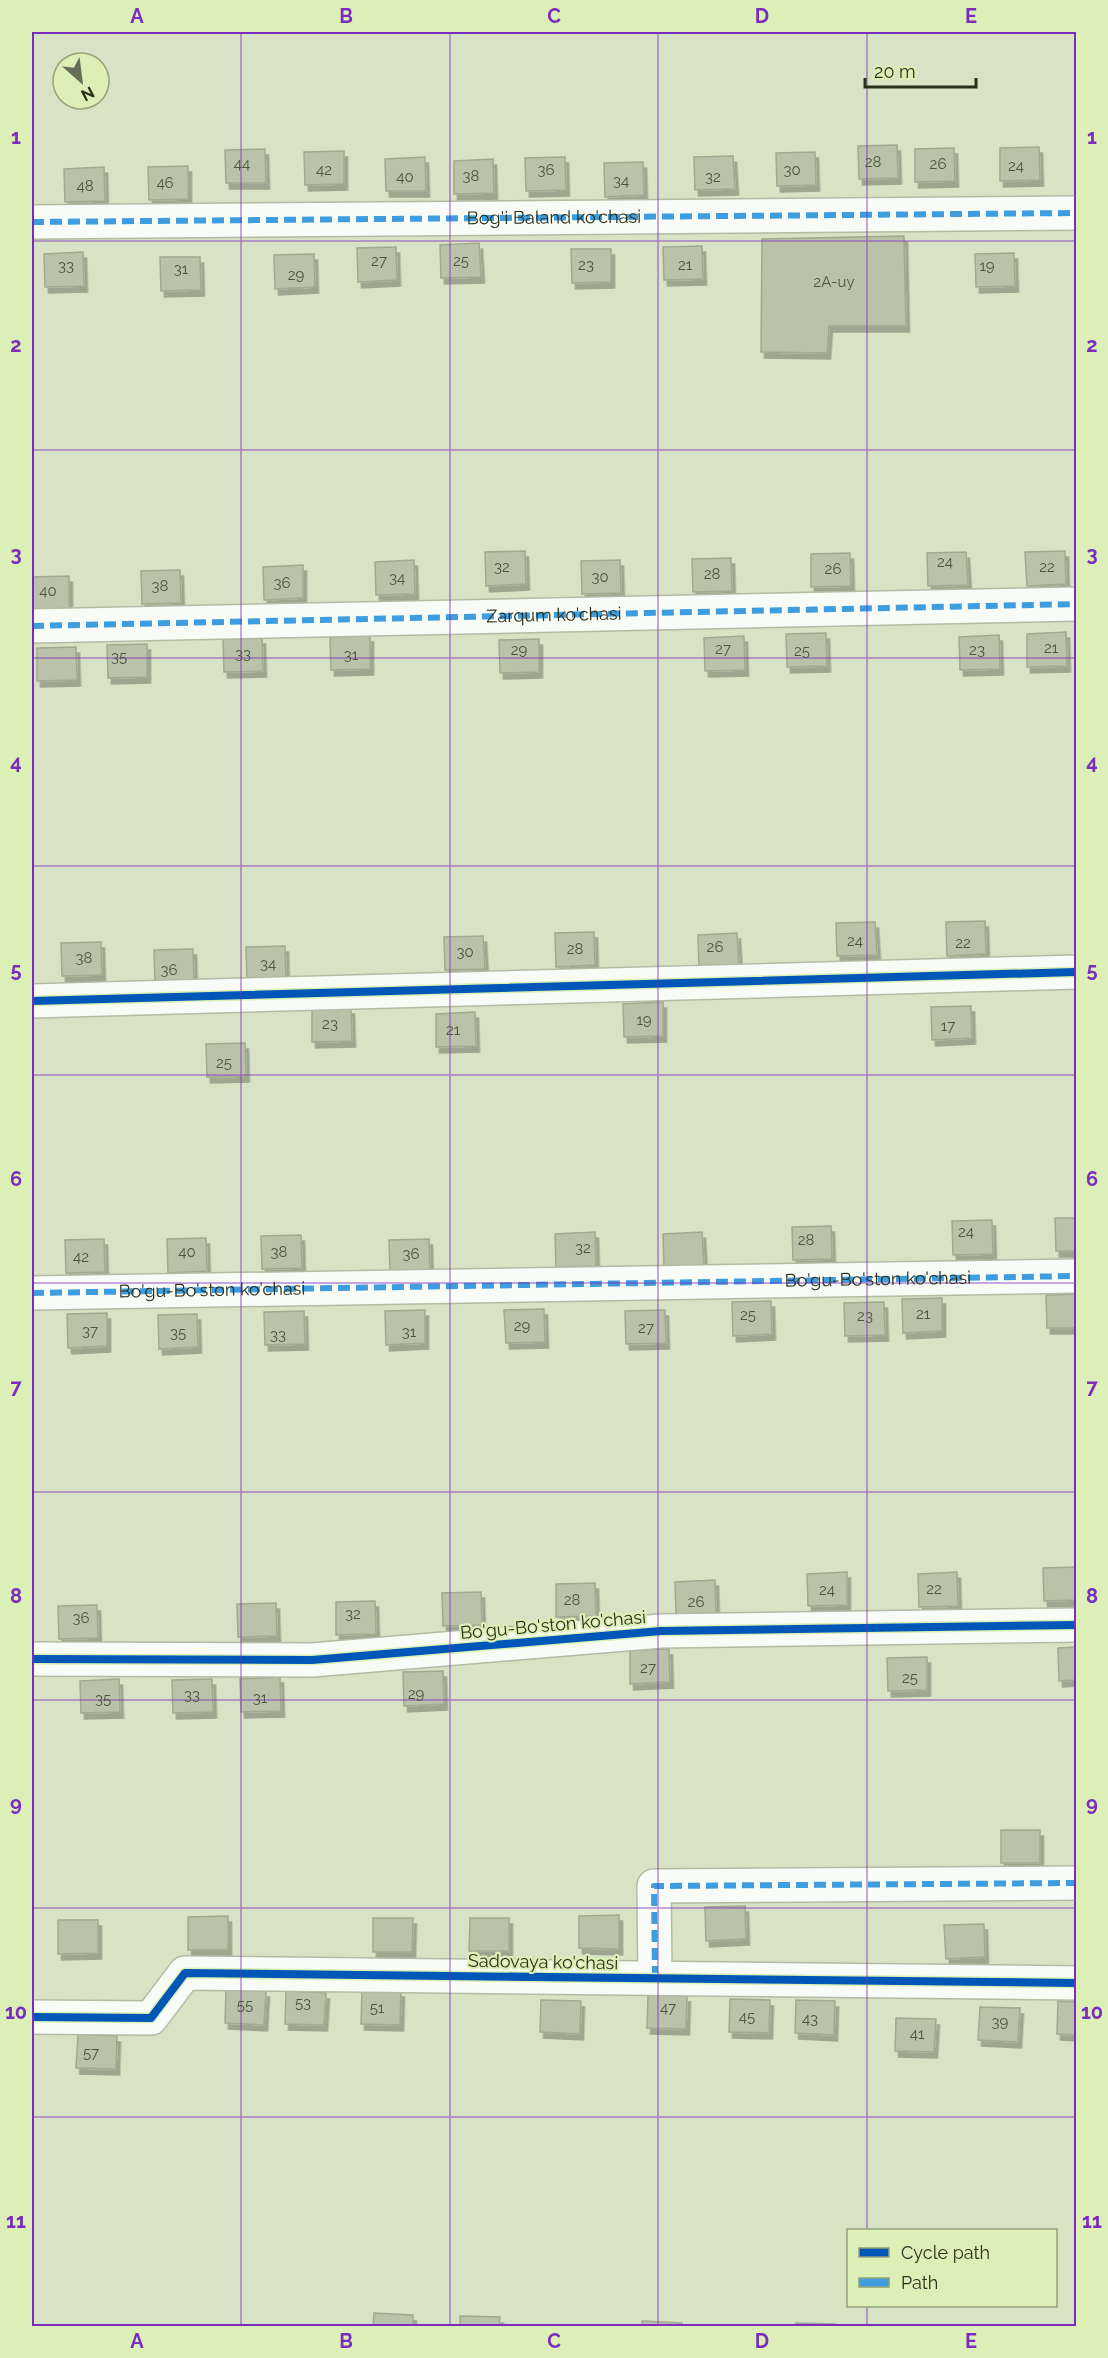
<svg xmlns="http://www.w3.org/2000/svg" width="1108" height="2358" viewBox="0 0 1108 2358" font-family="Raleway,sans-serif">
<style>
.building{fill:#bac2aa;stroke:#a1a991;stroke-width:1.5;filter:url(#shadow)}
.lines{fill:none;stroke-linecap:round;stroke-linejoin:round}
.street-casing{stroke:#b3bba4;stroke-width:36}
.street{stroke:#f9fbf6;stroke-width:33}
.quiet{stroke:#3d9ddf;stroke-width:6;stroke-dasharray:12 6;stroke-linecap:butt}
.cycleway-casing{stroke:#dcefb7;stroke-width:11}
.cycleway{stroke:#0057b8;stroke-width:8}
.grid{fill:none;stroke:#7b2cbf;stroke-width:1.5;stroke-opacity:0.55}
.labels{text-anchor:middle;stroke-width:4.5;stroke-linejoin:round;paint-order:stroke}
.number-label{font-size:15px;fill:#4d543e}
.street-label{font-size:18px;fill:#29301a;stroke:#dcefb7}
.neatline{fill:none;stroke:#7b2cbf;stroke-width:2}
.grid-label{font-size:20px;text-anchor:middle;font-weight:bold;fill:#7b2cbf}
</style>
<defs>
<filter id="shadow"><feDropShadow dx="3.5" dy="6" stdDeviation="0" flood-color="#0004"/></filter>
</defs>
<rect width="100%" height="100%" fill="#d8e2c4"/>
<!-- building -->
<g class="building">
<polygon points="897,145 898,178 859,179 858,146"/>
<polygon points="1039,147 1040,180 1000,181 1000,148"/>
<polygon points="954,148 955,181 915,182 915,149"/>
<polygon points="265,149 266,183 226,183 225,150"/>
<polygon points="344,151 344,184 305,185 304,152"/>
<polygon points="815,152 816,185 777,186 776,153"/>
<polygon points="733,156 735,189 695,190 694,157"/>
<polygon points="425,157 426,191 386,191 385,159"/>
<polygon points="565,157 566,190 526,191 525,158"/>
<polygon points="493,159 494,193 454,194 454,161"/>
<polygon points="643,162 644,195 605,197 604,163"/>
<polygon points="188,166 188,199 149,200 148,167"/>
<polygon points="104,167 105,201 65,202 64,169"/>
<polygon points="904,236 906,326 829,326 827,353 761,352 762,239"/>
<polygon points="479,243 481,277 441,278 440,245"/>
<polygon points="702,246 703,279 664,280 663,247"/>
<polygon points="396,247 397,280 358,282 357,248"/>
<polygon points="571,249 611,249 611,282 572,283"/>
<polygon points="83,252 84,286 45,287 44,254"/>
<polygon points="1014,253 1015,286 976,287 975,254"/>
<polygon points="314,254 315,287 275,289 274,255"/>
<polygon points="160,257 200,257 201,290 161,291"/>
<polygon points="525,551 526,584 486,586 485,552"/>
<polygon points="1065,551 1066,584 1027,586 1025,552"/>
<polygon points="966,552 968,585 928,586 927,553"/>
<polygon points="850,553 851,586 811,587 811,554"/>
<polygon points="731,558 732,591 693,592 692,559"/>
<polygon points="414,560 415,594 376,595 375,562"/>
<polygon points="620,560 621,593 582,594 581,561"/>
<polygon points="303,565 303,598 264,600 263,567"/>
<polygon points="180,570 181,603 142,604 141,571"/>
<polygon points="69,576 69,609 32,610 32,577"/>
<polygon points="1066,632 1067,666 1027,667 1027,634"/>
<polygon points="826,633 827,666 787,667 786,634"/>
<polygon points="999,635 1000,669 960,670 959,637"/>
<polygon points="370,636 370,669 331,670 330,637"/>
<polygon points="744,636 745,670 705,671 704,638"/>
<polygon points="262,638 263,671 224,672 223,639"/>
<polygon points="539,639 539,672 500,673 499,640"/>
<polygon points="147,644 147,677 108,678 107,645"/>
<polygon points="76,647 77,680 37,681 37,648"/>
<polygon points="985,921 986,954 947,956 946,922"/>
<polygon points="875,922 877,955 837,956 836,923"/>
<polygon points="594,932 595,965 556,967 555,933"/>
<polygon points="737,933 739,967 699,968 698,935"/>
<polygon points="483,936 485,969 445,970 444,937"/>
<polygon points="101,942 102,975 62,976 61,943"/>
<polygon points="285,946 286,979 247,980 246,947"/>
<polygon points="193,949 194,982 155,983 154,950"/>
<polygon points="663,1002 663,1036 624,1037 623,1004"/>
<polygon points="971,1006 972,1038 932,1040 931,1007"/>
<polygon points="351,1008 352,1041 312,1042 312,1009"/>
<polygon points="475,1012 476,1046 436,1047 436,1014"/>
<polygon points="245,1043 246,1076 207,1077 206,1044"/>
<polygon points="1055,1218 1076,1218 1076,1251 1056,1251"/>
<polygon points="992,1220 993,1254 953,1255 952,1221"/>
<polygon points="831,1226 832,1259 793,1260 792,1227"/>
<polygon points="595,1232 596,1266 556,1267 555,1234"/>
<polygon points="702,1232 704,1266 664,1267 663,1234"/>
<polygon points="301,1235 302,1268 262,1269 261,1236"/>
<polygon points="206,1238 207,1271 168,1273 167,1239"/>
<polygon points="104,1239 105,1272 66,1273 65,1240"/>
<polygon points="429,1239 430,1272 390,1274 389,1240"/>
<polygon points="1076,1294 1076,1328 1047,1328 1046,1295"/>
<polygon points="942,1298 942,1331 903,1333 902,1299"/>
<polygon points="771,1301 772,1334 733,1336 732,1302"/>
<polygon points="884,1302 885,1335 845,1336 844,1303"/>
<polygon points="544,1309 545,1342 506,1343 504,1310"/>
<polygon points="425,1310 425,1343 386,1345 385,1311"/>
<polygon points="665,1310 666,1343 626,1344 625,1311"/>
<polygon points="304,1311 305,1344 265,1345 264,1312"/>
<polygon points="107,1313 107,1346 68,1348 67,1314"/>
<polygon points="197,1314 198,1347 159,1349 158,1315"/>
<polygon points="1076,1567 1076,1600 1044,1601 1043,1568"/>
<polygon points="847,1572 847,1605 808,1606 807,1574"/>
<polygon points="957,1572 958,1606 919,1607 918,1574"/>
<polygon points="715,1580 716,1614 676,1615 675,1582"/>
<polygon points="595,1583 596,1616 556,1617 556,1584"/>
<polygon points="481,1592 482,1625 443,1626 442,1593"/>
<polygon points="375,1601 376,1634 336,1635 336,1602"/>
<polygon points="276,1603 277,1636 238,1637 237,1604"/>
<polygon points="97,1605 98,1638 59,1639 58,1606"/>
<polygon points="1076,1647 1076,1680 1059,1681 1058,1648"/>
<polygon points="669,1649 670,1682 630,1684 630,1650"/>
<polygon points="927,1657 927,1690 888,1691 887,1658"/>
<polygon points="443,1671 444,1704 404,1706 403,1672"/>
<polygon points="280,1677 281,1711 241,1712 240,1679"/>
<polygon points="119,1679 120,1712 81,1713 80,1681"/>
<polygon points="212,1679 213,1712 173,1713 172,1680"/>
<rect x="1001" y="1830" width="39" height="33"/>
<polygon points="745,1906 746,1939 706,1941 705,1907"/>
<polygon points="619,1915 619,1949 579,1948 579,1916"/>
<polygon points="228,1916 228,1950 188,1950 188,1917"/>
<polygon points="373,1918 413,1918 412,1952 373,1952"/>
<polygon points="470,1918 509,1918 509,1951 469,1951"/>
<polygon points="58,1920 98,1920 98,1953 58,1954"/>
<polygon points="984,1924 985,1957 946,1959 944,1925"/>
<polygon points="226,1990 266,1991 264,2025 225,2023"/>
<polygon points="362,1990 401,1991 400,2025 361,2024"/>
<polygon points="286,1991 326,1993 324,2025 285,2024"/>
<polygon points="648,1995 687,1996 686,2029 647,2028"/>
<polygon points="730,1999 770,2000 769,2033 729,2032"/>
<polygon points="541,2000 581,2001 580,2034 540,2032"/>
<polygon points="796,2000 835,2001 834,2035 795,2033"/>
<polygon points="1058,2001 1076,2002 1076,2035 1057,2034"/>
<polygon points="980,2007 1020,2008 1018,2042 978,2040"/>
<polygon points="896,2018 936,2019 934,2052 895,2051"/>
<polygon points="78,2034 117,2036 116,2069 76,2068"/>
<polygon points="374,2313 413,2315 413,2326 373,2326"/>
<polygon points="460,2316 500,2317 499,2326 460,2326"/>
<polygon points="642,2321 682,2323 682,2326 642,2326"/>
<polygon points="796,2323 835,2324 835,2326 796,2326"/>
</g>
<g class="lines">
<defs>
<g id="street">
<path id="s1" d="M32,222L1076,213"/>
<path id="s2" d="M32,626L1076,604"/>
<polyline points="32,1001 1076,972"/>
<path id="s3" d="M32,1293L1076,1276"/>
<polyline points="32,1659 312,1660 661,1631 1076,1625"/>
<polyline points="655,1978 654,1886 1076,1883"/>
<polyline points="32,2017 151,2018 185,1973 1076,1983"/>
</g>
</defs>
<!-- street casing -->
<use href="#street" class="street-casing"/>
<!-- street -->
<use href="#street" class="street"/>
<!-- quiet -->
<g class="quiet">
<polyline points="32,222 1076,213"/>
<polyline points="32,626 1076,604"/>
<polyline points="32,1293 1076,1276"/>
<polyline points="655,1978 654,1886 1076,1883"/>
</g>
<defs>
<g id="cycleway">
<polyline points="32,1001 1076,972"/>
<polyline points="32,1659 312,1660 661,1631 1076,1625"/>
<polyline points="32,2017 151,2018 185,1973 1076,1983"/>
</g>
</defs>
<!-- cycleway casing -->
<use href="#cycleway" class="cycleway-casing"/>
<!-- cycleway -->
<use href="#cycleway" class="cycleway"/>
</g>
<!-- grid -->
<path class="grid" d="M241,32V2326M450,32V2326M658,32V2326M867,32V2230M32,241H1076M32,450H1076M32,658H1076M32,866H1076M32,1075H1076M32,1283H1076M32,1492H1076M32,1700H1076M32,1908H1076M32,2117H1076M867,2306V2326"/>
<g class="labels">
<!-- number labels -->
<g class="number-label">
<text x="873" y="167">28</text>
<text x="242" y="169">44</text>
<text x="938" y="169">26</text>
<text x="1016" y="171">24</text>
<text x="324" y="175">42</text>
<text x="546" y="175">36</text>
<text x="792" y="175">30</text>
<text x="471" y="181">38</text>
<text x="405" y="182">40</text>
<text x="713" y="182">32</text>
<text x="621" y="186">34</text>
<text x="165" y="188">46</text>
<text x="85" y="191">48</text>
<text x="379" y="266">27</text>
<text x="461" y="266">25</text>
<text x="586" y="270">23</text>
<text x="685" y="270">21</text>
<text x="66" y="271">33</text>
<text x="987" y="271">19</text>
<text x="181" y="274">31</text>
<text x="296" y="280">29</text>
<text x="834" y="287">2A-uy</text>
<text x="945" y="567">24</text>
<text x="502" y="572">32</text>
<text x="1047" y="572">22</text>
<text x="833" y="574">26</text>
<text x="712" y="579">28</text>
<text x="600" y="582">30</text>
<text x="397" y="583">34</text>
<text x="282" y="588">36</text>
<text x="160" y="591">38</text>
<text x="48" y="596">40</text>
<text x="1051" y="653">21</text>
<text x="723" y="654">27</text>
<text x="519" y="655">29</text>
<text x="977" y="655">23</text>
<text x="802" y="656">25</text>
<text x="243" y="659">33</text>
<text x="351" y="660">31</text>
<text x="119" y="662">35</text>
<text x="855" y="946">24</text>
<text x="963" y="948">22</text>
<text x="715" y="952">26</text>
<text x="575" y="954">28</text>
<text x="465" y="957">30</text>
<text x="84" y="963">38</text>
<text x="268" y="969">34</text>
<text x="169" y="975">36</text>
<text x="644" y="1025">19</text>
<text x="330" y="1029">23</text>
<text x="948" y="1031">17</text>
<text x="453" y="1035">21</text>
<text x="224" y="1068">25</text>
<text x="966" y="1237">24</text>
<text x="806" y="1245">28</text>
<text x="583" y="1253">32</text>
<text x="187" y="1257">40</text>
<text x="279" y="1257">38</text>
<text x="411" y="1259">36</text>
<text x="81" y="1262">42</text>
<text x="923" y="1319">21</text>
<text x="748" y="1320">25</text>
<text x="865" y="1321">23</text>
<text x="522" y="1331">29</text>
<text x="646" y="1333">27</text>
<text x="90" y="1336">37</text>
<text x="409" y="1337">31</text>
<text x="178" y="1338">35</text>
<text x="278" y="1340">33</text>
<text x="934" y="1594">22</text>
<text x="827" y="1595">24</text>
<text x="572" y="1605">28</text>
<text x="696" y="1607">26</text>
<text x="353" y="1619">32</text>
<text x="81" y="1623">36</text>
<text x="648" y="1673">27</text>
<text x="910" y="1683">25</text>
<text x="416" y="1699">29</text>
<text x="192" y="1700">33</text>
<text x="260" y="1703">31</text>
<text x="103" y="1704">35</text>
<text x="303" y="2008">53</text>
<text x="245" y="2010">55</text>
<text x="377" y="2013">51</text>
<text x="668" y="2013">47</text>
<text x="747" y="2022">45</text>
<text x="810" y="2024">43</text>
<text x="1000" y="2027">39</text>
<text x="917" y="2039">41</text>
<text x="91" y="2058">57</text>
</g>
<!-- street labels -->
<g class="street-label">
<text dy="6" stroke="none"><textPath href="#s1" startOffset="522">Bog'i Baland ko'chasi</textPath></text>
<text dy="6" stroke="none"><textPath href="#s2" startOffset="522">Zarqum ko'chasi</textPath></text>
<text dy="6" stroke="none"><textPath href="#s3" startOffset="846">Bo'gu-Bo'ston ko'chasi</textPath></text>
<text dy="6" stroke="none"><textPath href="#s3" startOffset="180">Bo'gu-Bo'ston ko'chasi</textPath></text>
<text transform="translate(553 1625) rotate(-5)" y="6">Bo'gu-Bo'ston ko'chasi</text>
<text transform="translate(543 1962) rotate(1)" y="6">Sadovaya ko'chasi</text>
</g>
</g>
<!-- border -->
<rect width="1108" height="2358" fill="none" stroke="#dcefb7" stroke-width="66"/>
<!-- legend -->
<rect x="847" y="2229" width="210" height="78" fill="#dcefb7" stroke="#94a378" stroke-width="1.5"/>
<rect x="859" y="2248" width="30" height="9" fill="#0057b8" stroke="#94a378" stroke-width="1.5"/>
<text x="901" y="2259" font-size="18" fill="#29301a">Cycle path</text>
<rect x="859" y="2278" width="30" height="9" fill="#3d9ddf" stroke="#94a378" stroke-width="1.5"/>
<text x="901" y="2289" font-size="18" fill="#29301a">Path</text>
<!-- north arrow -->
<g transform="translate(81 81) rotate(152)"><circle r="28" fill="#dcefb7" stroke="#94a378" stroke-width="1.5"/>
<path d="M0-4.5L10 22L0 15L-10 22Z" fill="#666e56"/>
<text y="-9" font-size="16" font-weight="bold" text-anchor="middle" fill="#29301a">N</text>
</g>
<!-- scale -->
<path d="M865 78v9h111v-9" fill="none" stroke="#29301a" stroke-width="3"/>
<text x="874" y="78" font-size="18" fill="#29301a" stroke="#dcefb7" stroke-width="4.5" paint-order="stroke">20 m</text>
<rect x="33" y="33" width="1042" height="2292" class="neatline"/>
<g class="grid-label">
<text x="137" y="23">A</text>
<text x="346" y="23">B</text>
<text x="554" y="23">C</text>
<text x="762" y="23">D</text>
<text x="971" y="23">E</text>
<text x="16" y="144">1</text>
<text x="1092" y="144">1</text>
<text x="16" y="352">2</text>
<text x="1092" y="352">2</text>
<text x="16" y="561">3</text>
<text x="1092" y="561">3</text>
<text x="16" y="769">4</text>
<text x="1092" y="769">4</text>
<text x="16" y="977">5</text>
<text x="1092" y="977">5</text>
<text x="16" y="1186">6</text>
<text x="1092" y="1186">6</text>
<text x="16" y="1394">7</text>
<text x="1092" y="1394">7</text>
<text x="16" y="1603">8</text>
<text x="1092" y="1603">8</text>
<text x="16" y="1811">9</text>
<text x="1092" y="1811">9</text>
<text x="16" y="2019">10</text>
<text x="1092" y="2019">10</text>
<text x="16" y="2228">11</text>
<text x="1092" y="2228">11</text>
<text x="137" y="2348">A</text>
<text x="346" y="2348">B</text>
<text x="554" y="2348">C</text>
<text x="762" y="2348">D</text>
<text x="971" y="2348">E</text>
</g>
</svg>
